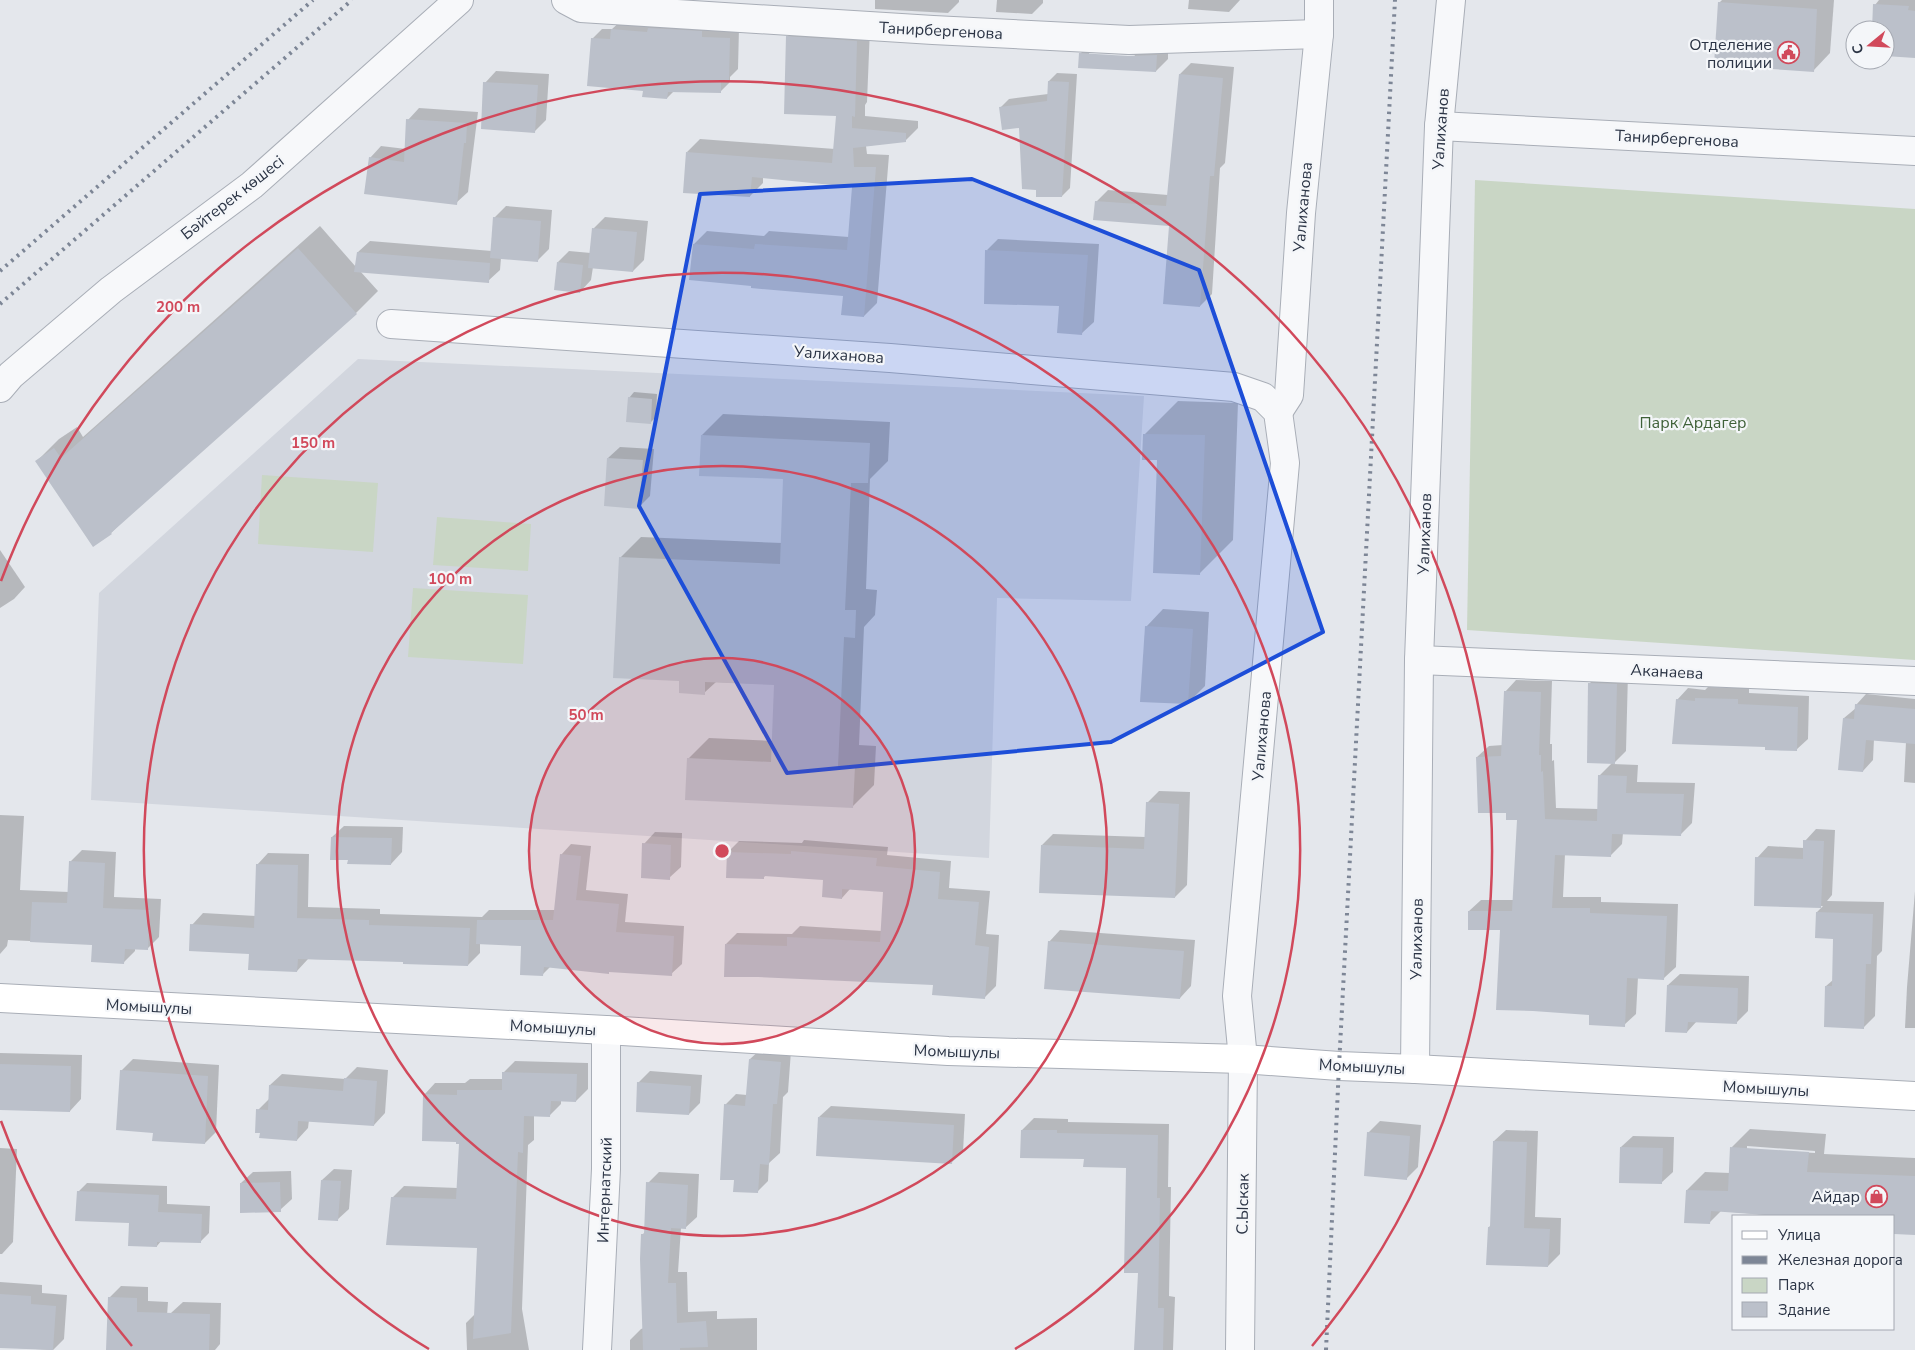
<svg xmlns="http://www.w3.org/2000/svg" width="1915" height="1350" viewBox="0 0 1915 1350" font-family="'Nunito Sans',sans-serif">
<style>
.built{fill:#d2d6de}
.green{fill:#c9d6c5}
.shadow{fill:#0003;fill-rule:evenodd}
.building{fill:#bbc0ca}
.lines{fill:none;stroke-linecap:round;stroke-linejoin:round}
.minor-casing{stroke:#a9aeb7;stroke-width:30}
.tertiary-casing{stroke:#a9aeb7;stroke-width:30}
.secondary-casing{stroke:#a9aeb7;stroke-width:30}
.minor{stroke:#f7f8fa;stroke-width:28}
.tertiary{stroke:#f7f8fa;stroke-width:28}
.secondary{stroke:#fff;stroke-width:28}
.rail{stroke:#7d8696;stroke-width:4;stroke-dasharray:2.5 5;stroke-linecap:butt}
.marked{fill:#1d4ed8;fill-opacity:0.2;stroke:#1d4ed8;stroke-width:4;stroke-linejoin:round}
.ring{fill:none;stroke:#d1495b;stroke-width:2.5}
.labels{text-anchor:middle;stroke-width:4.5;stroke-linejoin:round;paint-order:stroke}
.street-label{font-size:16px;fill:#2b3445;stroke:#f4f6f9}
.poi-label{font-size:16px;fill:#2b3445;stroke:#f4f6f9;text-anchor:end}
.park-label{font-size:16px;fill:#3f6138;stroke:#f4f6f9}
.centre{fill:#d1495b;stroke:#f4f6f9;stroke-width:2.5}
.ring-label{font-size:15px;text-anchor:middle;font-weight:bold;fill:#d1495b;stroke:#f4f6f9;stroke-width:4.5;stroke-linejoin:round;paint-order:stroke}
</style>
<rect width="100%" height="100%" fill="#e4e7ec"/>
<!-- built -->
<polygon class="built" points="358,359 1144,396 1131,601 997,598 989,858 91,800 99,593"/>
<!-- green -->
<g class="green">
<polygon points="1475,180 1915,209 1915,660 1467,630"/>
<polygon points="262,475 378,483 373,552 258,544"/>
<polygon points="437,517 531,524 528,571 433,565"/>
<polygon points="413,588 528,595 523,664 408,657"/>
</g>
<!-- shadow -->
<g class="shadow">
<polygon points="875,0 959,0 959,2 948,13 875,9"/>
<polygon points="997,0 1043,0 1043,3 1032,14 996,12"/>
<polygon points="1189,0 1240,0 1229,12 1188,9"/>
<polygon points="1722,0 1834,0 1830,53 1813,71 1719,3"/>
<polygon points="1879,0 1915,0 1915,57 1885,55 1885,30 1873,30 1875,5"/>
<polygon points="622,20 739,28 738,69 730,77 730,82 720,92 674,91 667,98 644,89 592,39 602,29 612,29"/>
<polygon points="800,24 870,28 867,102 865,105 865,116 918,121 918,128 905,141 866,146 867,154 889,155 877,303 864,316 844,294 691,279 694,244 707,231 764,236 769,231 849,237 853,186 763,177 763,183 750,196 687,152 700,139 835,149 838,115 787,37"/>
<path d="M1092,42L1168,44V59L1156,71L1080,54ZM1089,52L1135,55L1134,57L1089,55Z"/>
<polygon points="1191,63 1234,67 1225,163 1220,168 1212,294 1200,306 1170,225 1096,202 1108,190 1168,195 1180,74"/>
<polygon points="496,71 549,74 546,120 535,131 485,83"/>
<polygon points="1057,73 1077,74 1070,188 1062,196 1037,188 1020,127 1001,107 1009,99 1048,94 1049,81"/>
<polygon points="419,108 478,112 468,192 456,203 370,158 381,146 406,149 408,120"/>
<polygon points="506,206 552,210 549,249 537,261 501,258 500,270 488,281 360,271 378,291 356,313 130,514 111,533 93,545 37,461 59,439 77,427 83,437 320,226 356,267 358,252 370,241 492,251 494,218"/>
<polygon points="605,217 648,221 644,260 633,271 593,267 591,280 580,292 558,262 569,251 591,253 594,228"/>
<polygon points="998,239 1099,244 1094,322 1082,333 1061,305 987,250"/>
<polygon points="634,392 657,394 656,417 651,422 629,398"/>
<polygon points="1178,401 1238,403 1233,540 1200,573 1158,459 1145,434"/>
<polygon points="723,414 890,422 888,461 870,479 866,589 877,590 875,615 864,627 859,745 876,746 874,785 853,806 688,759 709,738 773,741 775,684 716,682 704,693 680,680 620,558 641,537 782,543 784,478 702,435"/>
<polygon points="620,447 654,449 650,496 639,507 608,458"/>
<polygon points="0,550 25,587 14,599 0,608"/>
<polygon points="1163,609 1209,612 1205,686 1188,703 1146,627"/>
<polygon points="1601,672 1628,673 1626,751 1613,764 1638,765 1637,782 1695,783 1692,823 1680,835 1623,833 1622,844 1611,855 1565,854 1563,897 1601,897 1601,902 1678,904 1676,967 1664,978 1638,977 1636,1014 1624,1025 1590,1014 1501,929 1469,911 1481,900 1514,900 1519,818 1507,811 1477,757 1489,746 1503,745 1505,692 1516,680 1552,681 1550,744 1552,744 1552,761 1554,760 1556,808 1599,809 1599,776 1612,763 1590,683"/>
<polygon points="1708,687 1749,688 1749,693 1809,696 1808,739 1796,750 1766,746 1677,700 1688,688 1705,690"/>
<polygon points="1866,694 1915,699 1915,783 1904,782 1906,742 1874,739 1873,760 1863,771 1844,718 1856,708 1856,705"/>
<polygon points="1159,791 1190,792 1187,885 1175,897 1042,845 1053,834 1146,837 1147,803"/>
<polygon points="0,815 24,816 20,890 69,892 70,862 82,850 116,852 114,897 161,899 159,937 147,949 135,948 135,951 124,962 93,944 8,940 7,946 0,954"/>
<polygon points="344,826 403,827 402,852 391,864 349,859 332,837"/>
<polygon points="1816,829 1835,830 1832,895 1827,901 1884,902 1882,951 1877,956 1875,1016 1863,1028 1826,986 1833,980 1834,938 1817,912 1823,906 1755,904 1757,858 1768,846 1804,848 1805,841"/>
<polygon points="655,832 682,833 681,867 669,878 644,844"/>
<polygon points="804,840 888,847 887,855 951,861 949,888 990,891 986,934 999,935 996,986 984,998 934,984 758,976 726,944 737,933 792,934 800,926 882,931 884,891 850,889 842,898 825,879 766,875 763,878 728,852 739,841 802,843"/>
<polygon points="571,844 591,846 586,890 628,894 625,922 684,926 682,964 671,974 550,967 543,974 522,945 480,943 480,953 468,965 404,961 308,959 297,971 250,953 192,925 203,913 256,916 257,865 268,853 309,854 308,907 380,909 380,914 482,917 489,910 555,910 561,855"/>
<polygon points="1915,891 1915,1028 1905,1028 1907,987"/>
<polygon points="1060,930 1195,940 1191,986 1180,998 1049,942"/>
<polygon points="1680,974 1749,976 1748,1011 1736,1023 1697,1021 1687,1032 1668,985"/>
<polygon points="761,1049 791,1051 788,1092 783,1097 780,1153 769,1163 768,1181 757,1192 735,1179 725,1105 736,1094 747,1095 750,1059"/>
<polygon points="0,1053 82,1055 81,1099 70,1111 0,1109"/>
<polygon points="133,1059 219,1065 216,1132 205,1143 154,1132 121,1071"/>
<polygon points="515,1061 588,1063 588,1089 576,1101 561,1100 561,1104 550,1115 534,1115 534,1140 528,1145 522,1309 529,1350 467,1350 466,1323 476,1313 478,1247 392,1198 404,1186 458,1188 460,1143 424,1095 435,1083 465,1083 470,1079 503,1079 503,1073"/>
<polygon points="357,1067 388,1070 385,1113 374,1125 309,1120 308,1128 297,1140 261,1132 258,1110 270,1098 270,1085 282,1074 345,1079"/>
<polygon points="650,1071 702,1075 700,1103 689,1114 638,1083"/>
<polygon points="831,1106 965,1114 963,1152 951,1163 819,1117"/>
<polygon points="1034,1118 1068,1119 1068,1122 1169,1124 1168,1187 1171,1187 1169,1296 1175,1297 1173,1350 1135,1350 1139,1272 1127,1166 1085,1158 1022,1130"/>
<polygon points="1380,1121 1421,1125 1418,1167 1406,1179 1368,1133"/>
<path d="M1750,1129L1826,1134L1824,1154L1915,1158V1234L1894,1233V1216H1780L1721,1211L1710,1222L1687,1190L1705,1172L1730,1173L1732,1147ZM1747,1146L1815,1151V1153L1747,1149Z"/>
<polygon points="1506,1130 1538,1131 1535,1217 1561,1218 1560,1254 1548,1266 1489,1227 1491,1225 1494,1141"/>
<polygon points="1633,1136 1674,1137 1673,1172 1661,1183 1621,1147"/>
<polygon points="0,1148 17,1149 13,1242 2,1254 0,1254"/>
<polygon points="334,1169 352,1170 349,1209 337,1220 322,1180"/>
<polygon points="291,1171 292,1199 280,1210 241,1183 253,1172"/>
<polygon points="659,1172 699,1174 697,1217 685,1228 681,1228 678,1272 687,1272 688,1312 717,1311 717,1319 757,1318 757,1350 630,1350 630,1340 641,1329 644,1328 642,1235 645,1232 648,1183"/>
<polygon points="87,1183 167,1186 167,1204 210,1206 209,1233 200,1242 162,1240 157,1246 130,1222 78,1192"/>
<polygon points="0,1282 42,1285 42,1293 67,1295 64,1339 53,1350 0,1347"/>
<polygon points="121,1286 148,1287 148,1301 168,1302 165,1343 158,1350 108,1350 109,1298"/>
<polygon points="183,1302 221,1303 220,1344 215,1350 176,1350 171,1313"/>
</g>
<!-- building -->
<g class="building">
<polygon points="1718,2 1817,9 1814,72 1714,65"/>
<polygon points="1873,4 1909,6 1908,10 1915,11 1915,58 1885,56 1885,30 1872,30"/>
<polygon points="648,28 702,31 702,37 730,38 729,80 721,80 721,93 668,92 667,99 642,97 643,91 587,86 591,38 610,39 611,29 647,32"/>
<polygon points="786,36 857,41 855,117 852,116 852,128 906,133 906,142 853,148 854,167 876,167 864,317 841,315 843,296 751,288 751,286 689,280 693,244 754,249 755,244 847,250 852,187 752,177 750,197 683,193 686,152 832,163 836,116 784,114"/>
<polygon points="1079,53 1128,56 1157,55 1156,72 1078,68"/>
<polygon points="1179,74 1223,78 1214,176 1210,176 1200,307 1163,304 1169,226 1093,220 1095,201 1166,206"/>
<polygon points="1048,81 1069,82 1062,197 1036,197 1036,190 1022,189 1019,128 1002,130 999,107 1047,101"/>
<polygon points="483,82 538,85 535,133 481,129"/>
<polygon points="406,119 467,123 466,143 464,143 457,205 364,194 369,157 404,162"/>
<polygon points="493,217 541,221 538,262 490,258"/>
<polygon points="592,228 637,232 633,272 588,268"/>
<polygon points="298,248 357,314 111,533 112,534 93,547 35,461 54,448 61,458"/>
<polygon points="985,250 1088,255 1082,335 1057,333 1059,306 984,304"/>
<polygon points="357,252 490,263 489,283 354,272"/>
<polygon points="557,262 583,265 580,293 554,290"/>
<polygon points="628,397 652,399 651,424 626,422"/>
<polygon points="1143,434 1205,435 1200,575 1153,573 1157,460 1142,460"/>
<polygon points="701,435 870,443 868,483 851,483 845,610 856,610 855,638 844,637 838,766 855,766 853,808 685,800 687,758 771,762 774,685 705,682 705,695 679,693 679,681 613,678 619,557 780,564 783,479 699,476"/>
<polygon points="607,458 643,460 639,509 604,506"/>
<polygon points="1145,626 1193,629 1188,704 1140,702"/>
<polygon points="1588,683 1617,684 1615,764 1587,763"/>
<polygon points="1504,691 1541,692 1539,755 1541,755 1541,772 1543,771 1545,819 1597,821 1598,775 1627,776 1626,793 1684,794 1681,836 1612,834 1611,857 1555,855 1552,908 1590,908 1590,913 1667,916 1664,980 1627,978 1625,1027 1589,1025 1589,1015 1533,1011 1496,1010 1500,930 1468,930 1468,911 1512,911 1517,820 1506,820 1506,813 1478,813 1476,757 1501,756"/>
<polygon points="1695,698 1738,699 1738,704 1798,707 1797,751 1765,750 1765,747 1672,744 1676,699 1695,701"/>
<polygon points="1855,704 1915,709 1915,744 1866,740 1863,772 1838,770 1843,718 1854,719"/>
<polygon points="1146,802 1179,804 1175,898 1039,893 1041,845 1144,849"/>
<polygon points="331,837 392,838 391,865 347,864 348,860 330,860"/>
<polygon points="1803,840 1824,841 1821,908 1754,906 1755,857 1803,859"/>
<polygon points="642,843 671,845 670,880 641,878"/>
<polygon points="791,851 877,858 876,866 940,872 938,899 979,902 975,945 989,947 985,999 932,995 933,985 758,977 724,977 725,944 787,946 787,937 880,942 883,892 842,889 842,899 822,897 823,880 764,876 764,879 726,878 727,852 791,854"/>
<polygon points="560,854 581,856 576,900 619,904 616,932 674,936 672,976 609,972 609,974 544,967 543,976 520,975 521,946 476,944 477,920 553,920"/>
<polygon points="69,861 105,863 103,908 150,910 148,950 125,949 124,964 91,962 92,945 30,942 32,902 67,903"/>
<polygon points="256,864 298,865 297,918 369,920 369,925 470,928 468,966 403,964 403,962 298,959 297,972 248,970 249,954 189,951 190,924 254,928"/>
<polygon points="1816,912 1873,914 1871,964 1866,964 1864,1029 1824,1027 1825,986 1832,986 1833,939 1815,938"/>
<polygon points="1048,941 1184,951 1180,999 1044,989"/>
<polygon points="1667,985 1738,988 1737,1024 1688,1022 1687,1033 1665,1032"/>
<polygon points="749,1059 781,1062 777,1104 773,1104 769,1165 760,1164 758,1193 733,1192 734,1180 720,1180 724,1104 745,1106"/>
<polygon points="0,1064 71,1066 70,1112 0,1110"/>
<polygon points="120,1070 208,1076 205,1144 152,1141 153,1133 116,1130"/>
<polygon points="502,1072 577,1074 576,1102 551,1101 550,1117 524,1116 523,1153 518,1152 511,1333 473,1339 477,1248 386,1245 391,1197 456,1199 459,1144 456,1144 456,1142 422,1141 423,1094 457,1095 457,1090 502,1090"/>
<polygon points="344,1078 377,1081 374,1126 298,1121 297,1141 259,1138 260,1133 255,1133 256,1109 268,1110 269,1085 343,1091"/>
<polygon points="637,1082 691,1086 689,1115 636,1112"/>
<polygon points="818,1117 954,1125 952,1164 816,1156"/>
<polygon points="1021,1130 1057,1130 1057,1133 1158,1135 1157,1198 1160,1198 1158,1308 1164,1308 1163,1350 1134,1350 1138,1273 1124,1273 1126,1168 1083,1167 1084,1159 1020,1158"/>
<polygon points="1367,1132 1410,1136 1407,1180 1364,1176"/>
<polygon points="1493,1141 1527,1142 1524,1228 1550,1229 1548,1267 1486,1265 1488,1227 1490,1227"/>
<polygon points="1620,1147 1663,1148 1662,1184 1619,1183"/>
<polygon points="1730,1147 1809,1152 1807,1172 1915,1176 1915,1235 1894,1234 1894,1216 1780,1216 1711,1211 1710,1224 1684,1223 1686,1190 1728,1191"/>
<polygon points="321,1180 341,1181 338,1221 318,1220"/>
<polygon points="280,1182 281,1212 240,1213 240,1183"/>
<polygon points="646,1182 688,1185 686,1229 671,1228 668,1283 676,1283 677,1323 706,1321 708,1347 680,1348 680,1350 643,1350 640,1259 641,1234 644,1234"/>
<polygon points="77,1191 159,1195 158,1212 202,1214 201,1243 157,1242 157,1247 128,1246 129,1223 75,1221"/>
<polygon points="0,1294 31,1296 31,1304 56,1306 53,1350 0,1348"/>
<polygon points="108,1297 137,1298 137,1312 210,1314 209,1350 106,1350"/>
</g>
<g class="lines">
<defs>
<g id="minor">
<polyline points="566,0 581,8 933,30 1129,40 1319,34"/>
<polyline points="391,324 890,358 1234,387 1263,397 1278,412 1285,463 1237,996 1243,1059"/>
<polyline points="0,388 11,375 111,290 252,185 459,0"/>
<polyline points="1278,412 1289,395 1301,213 1319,34 1319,0"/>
<polyline points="1419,660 1915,681"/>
<polyline points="597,1350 606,1169 606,1030"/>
</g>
<g id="tertiary">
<polyline points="1439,126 1915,151"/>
<polyline points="1415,1069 1419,660 1439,126 1451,0"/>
<polyline points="1240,1350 1243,1059"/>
</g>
<polyline id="secondary" points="0,998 606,1030 948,1051 1243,1059 1339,1066 1415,1069 1915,1096"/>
</defs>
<!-- minor casing -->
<use href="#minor" class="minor-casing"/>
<!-- tertiary casing -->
<use href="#tertiary" class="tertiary-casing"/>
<!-- secondary casing -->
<use href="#secondary" class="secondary-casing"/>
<!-- minor -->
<use href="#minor" class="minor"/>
<!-- tertiary -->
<use href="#tertiary" class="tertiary"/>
<!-- secondary -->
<use href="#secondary" class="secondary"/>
<!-- rail -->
<g class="rail">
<polyline points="0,271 313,0"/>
<polyline points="0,304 352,0"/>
<polyline points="1326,1350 1339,1066 1395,0"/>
</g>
</g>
<!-- marked area -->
<path class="marked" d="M972,179L1199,270L1323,632L1111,742L787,773L639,506L700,194Z"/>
<!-- distance rings -->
<circle cx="722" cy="851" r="193" fill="#d1495b" fill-opacity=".12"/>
<g class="ring">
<circle cx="722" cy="851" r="193"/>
<circle cx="722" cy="851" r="385"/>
<path d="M429 1349A578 578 0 1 1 1015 1349"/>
<path d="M132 1346A770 770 0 0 1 1 1121M1 581A770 770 0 1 1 1312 1346"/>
</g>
<!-- icons -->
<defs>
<symbol id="civic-ring" viewBox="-11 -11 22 22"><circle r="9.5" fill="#f4f6f9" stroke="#d1495b" stroke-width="1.5"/><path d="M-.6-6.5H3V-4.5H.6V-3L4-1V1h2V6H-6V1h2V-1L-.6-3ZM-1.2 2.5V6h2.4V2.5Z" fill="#d1495b"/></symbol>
<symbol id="shop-ring" viewBox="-11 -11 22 22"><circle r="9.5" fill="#f4f6f9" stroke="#d1495b" stroke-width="1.5"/><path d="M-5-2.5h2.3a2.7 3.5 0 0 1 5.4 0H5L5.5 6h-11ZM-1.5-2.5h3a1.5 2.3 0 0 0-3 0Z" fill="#d1495b"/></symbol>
</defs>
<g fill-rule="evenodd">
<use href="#civic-ring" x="1776" y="40" width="25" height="25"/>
<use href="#shop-ring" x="1864" y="1184" width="25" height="25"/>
</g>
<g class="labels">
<!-- street labels -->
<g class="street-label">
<text transform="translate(941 30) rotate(3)" y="6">Танирбергенова</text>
<text transform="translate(1440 129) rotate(-86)" y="6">Уалиханов</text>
<text transform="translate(1677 138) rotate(3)" y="6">Танирбергенова</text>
<text transform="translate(232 197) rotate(-38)" y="6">Бәйтерек көшесі</text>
<text transform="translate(1302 207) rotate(-85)" y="6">Уалиханова</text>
<text transform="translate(839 354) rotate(4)" y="6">Уалиханова</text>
<text transform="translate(1424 534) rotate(-88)" y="6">Уалиханов</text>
<text transform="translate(1667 671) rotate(3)" y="6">Аканаева</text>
<text transform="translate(1261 736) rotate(-85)" y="6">Уалиханова</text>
<text transform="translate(1416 939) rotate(-89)" y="6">Уалиханов</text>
<text transform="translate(149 1006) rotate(3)" y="6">Момышулы</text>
<text transform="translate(553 1027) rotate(3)" y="6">Момышулы</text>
<text transform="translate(957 1051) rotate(2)" y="6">Момышулы</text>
<text transform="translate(1362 1066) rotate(3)" y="6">Момышулы</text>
<text transform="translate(1766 1088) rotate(3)" y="6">Момышулы</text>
<text transform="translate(604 1190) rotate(-88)" y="6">Интернатский</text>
<text transform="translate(1242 1204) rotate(-89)" y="6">С.Ыскак</text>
</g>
<!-- poi labels -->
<g class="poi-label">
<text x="1772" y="50">Отделение<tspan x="1772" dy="18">полиции</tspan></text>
<text x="1860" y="1202">Айдар</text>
</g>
<!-- park labels -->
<g class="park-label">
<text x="1693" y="428">Парк Ардагер</text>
</g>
</g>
<circle cx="722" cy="851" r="8" class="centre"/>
<g class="ring-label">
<text x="178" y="312">200 m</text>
<text x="313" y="448">150 m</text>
<text x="450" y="584">100 m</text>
<text x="586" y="720">50 m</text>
</g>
<!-- legend -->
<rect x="1732" y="1215" width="162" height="115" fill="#f4f6f9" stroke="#a4a8b1"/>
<rect x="1742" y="1231" width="25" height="8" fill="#ffffff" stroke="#a4a8b1"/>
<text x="1778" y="1240" font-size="15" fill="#2b3445">Улица</text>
<rect x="1742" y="1256" width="25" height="8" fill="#7d8696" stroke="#a4a8b1"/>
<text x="1778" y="1265" font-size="15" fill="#2b3445">Железная дорога</text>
<rect x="1742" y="1278" width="25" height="15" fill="#c9d6c5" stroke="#a4a8b1"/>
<text x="1778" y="1290" font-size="15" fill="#2b3445">Парк</text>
<rect x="1742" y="1302" width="25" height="15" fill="#bbc0ca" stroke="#a4a8b1"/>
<text x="1778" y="1315" font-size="15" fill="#2b3445">Здание</text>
<!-- north arrow -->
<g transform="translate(1870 45) rotate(252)"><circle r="24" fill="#f4f6f9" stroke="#a4a8b1"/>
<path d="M0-4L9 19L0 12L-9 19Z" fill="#d1495b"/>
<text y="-8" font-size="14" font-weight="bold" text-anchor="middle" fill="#2b3445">С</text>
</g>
</svg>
